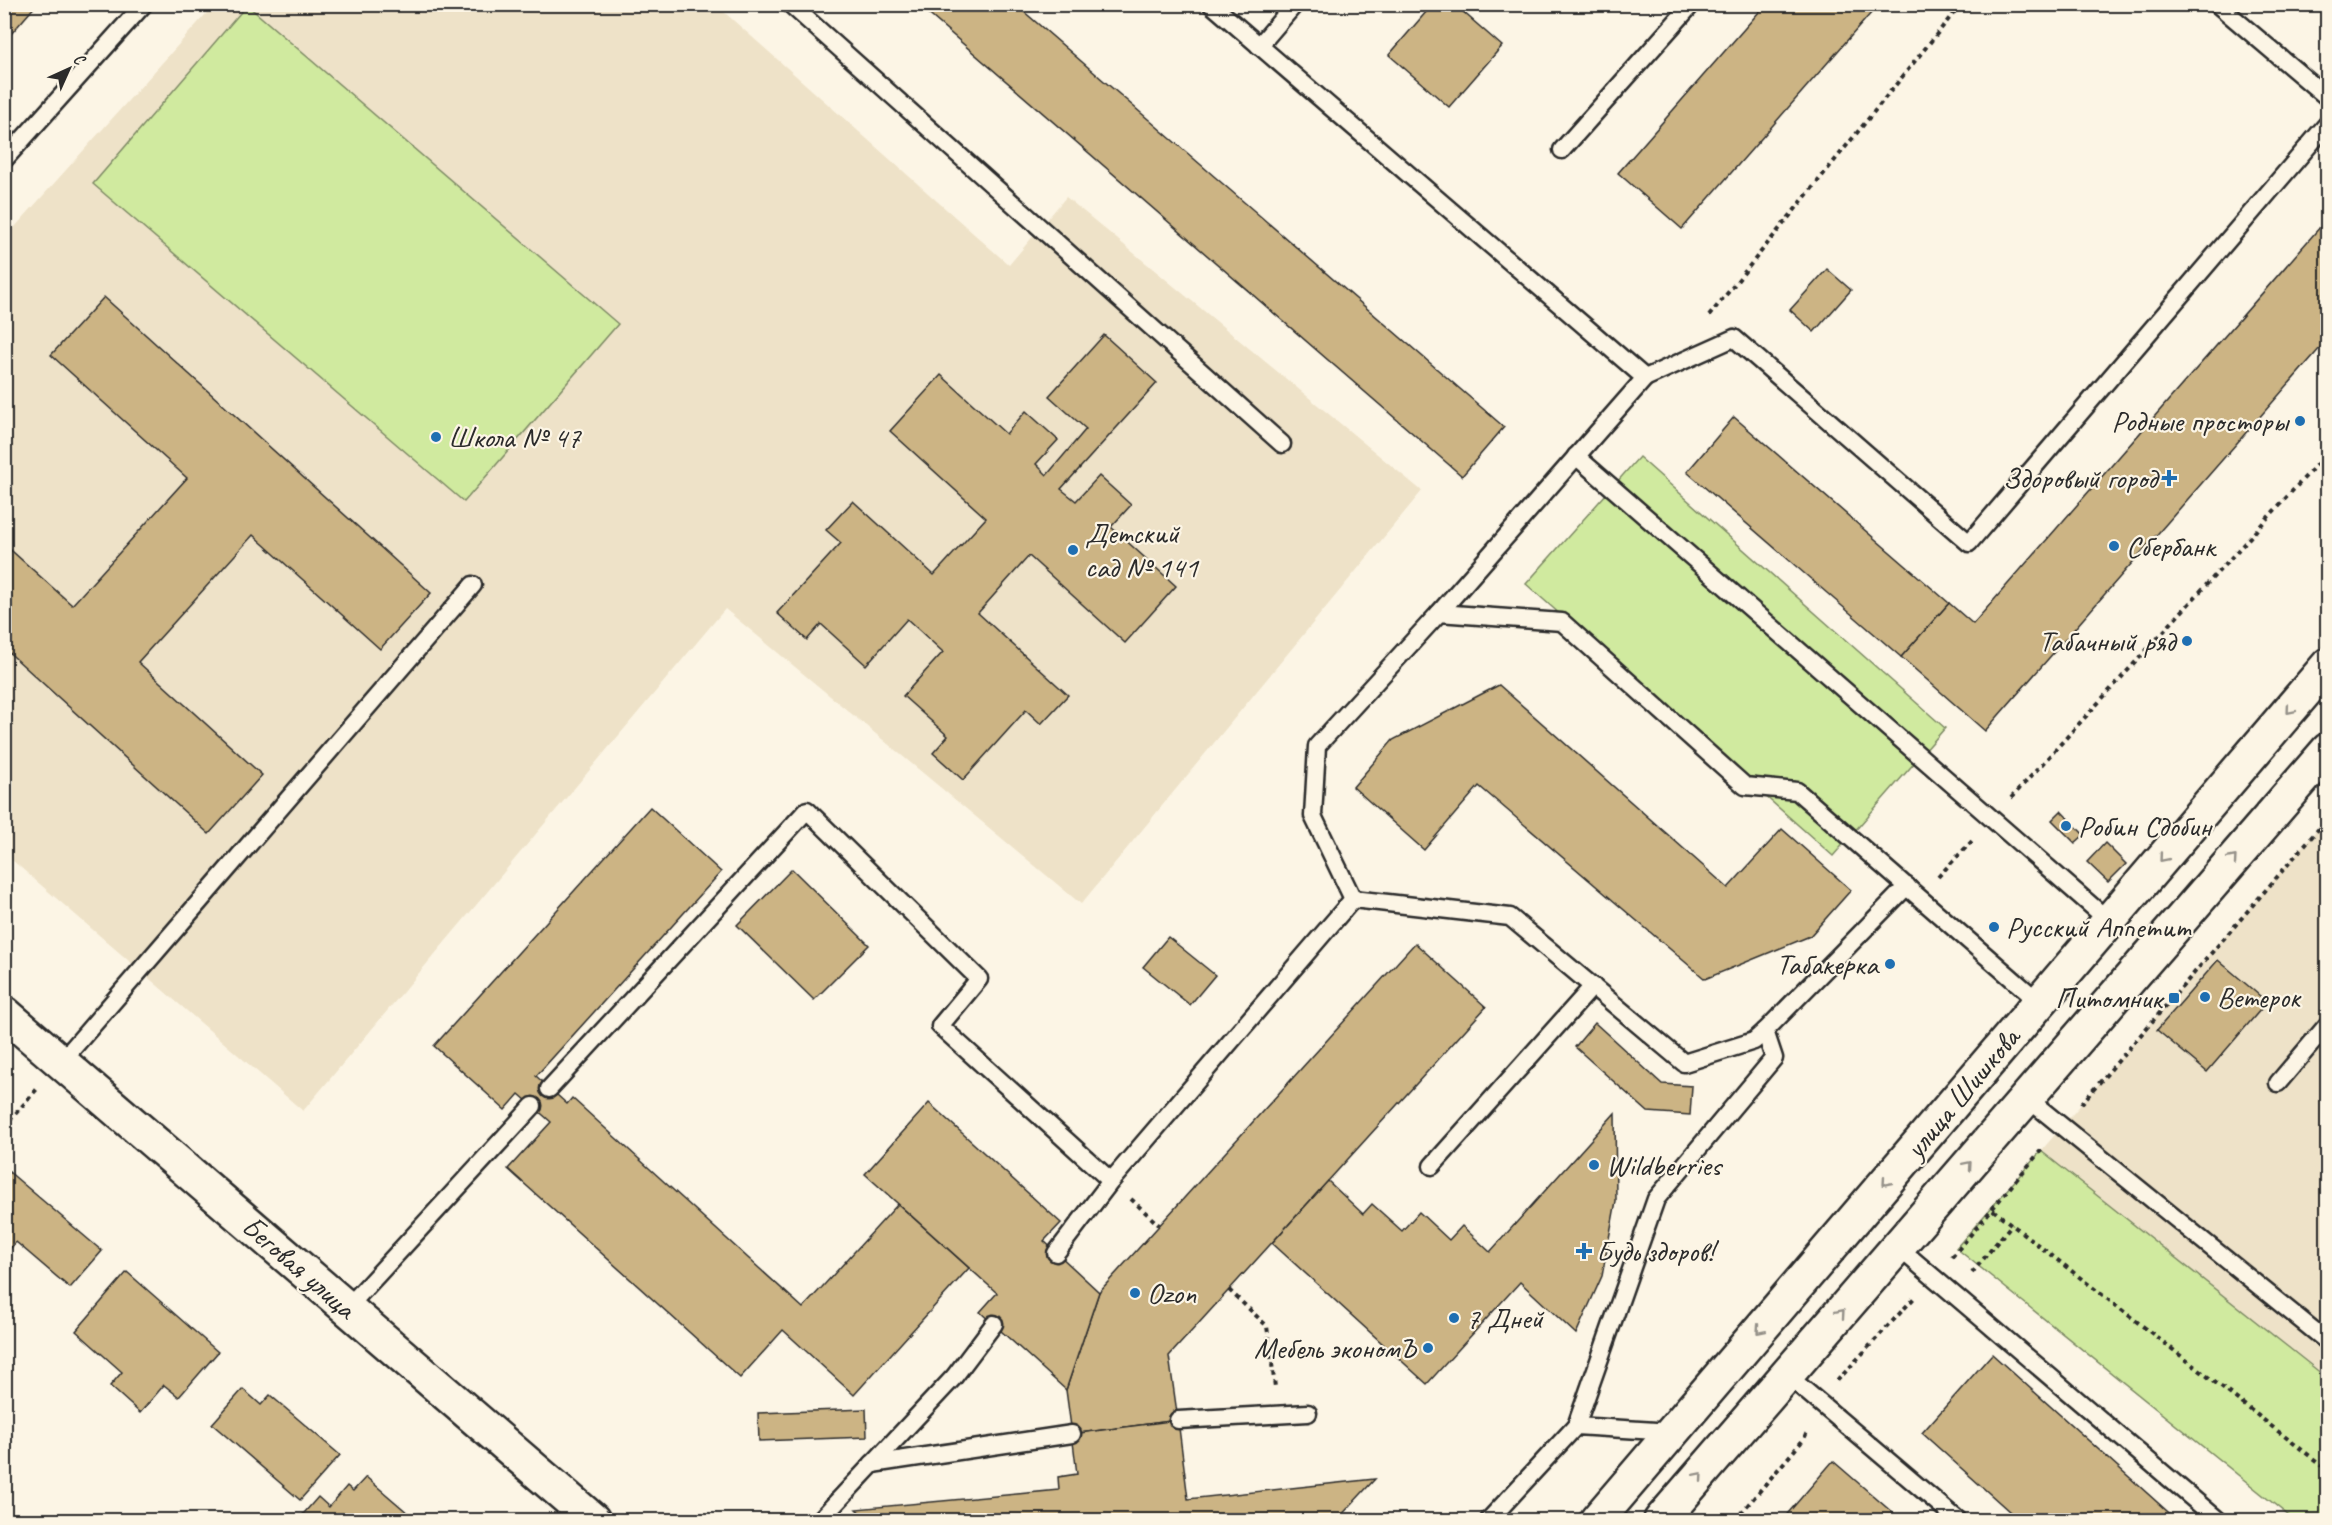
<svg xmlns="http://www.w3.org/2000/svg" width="2332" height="1525" viewBox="0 0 2332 1525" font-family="Caveat,sans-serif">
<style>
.built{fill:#eee2c8}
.green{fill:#d0ea9f;stroke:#7e8a65;stroke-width:1.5}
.building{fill:#ccb484;stroke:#2b2b2b;stroke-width:1.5}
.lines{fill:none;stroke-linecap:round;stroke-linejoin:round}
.service-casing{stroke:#2b2b2b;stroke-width:21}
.tertiary-casing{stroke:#2b2b2b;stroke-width:38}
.primary-casing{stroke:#2b2b2b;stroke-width:38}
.path{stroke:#2b2b2b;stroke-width:4;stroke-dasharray:4.5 4.5;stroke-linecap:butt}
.service{stroke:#fcf5e5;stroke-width:16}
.tertiary{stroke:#fcf5e5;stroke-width:33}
.primary{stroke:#fcf5e5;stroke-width:33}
.oneway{stroke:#949088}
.poi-dot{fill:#1f6fb2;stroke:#fcf5e5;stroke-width:2}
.labels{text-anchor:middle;stroke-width:4.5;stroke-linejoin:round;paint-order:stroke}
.poi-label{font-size:30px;fill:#2b2b2b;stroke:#fcf5e5;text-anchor:start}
.street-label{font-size:30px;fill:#2b2b2b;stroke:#fcf5e5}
</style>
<rect width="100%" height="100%" fill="#fcf5e5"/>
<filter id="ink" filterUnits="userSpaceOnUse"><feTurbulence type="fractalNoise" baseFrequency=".0167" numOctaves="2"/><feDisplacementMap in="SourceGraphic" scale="12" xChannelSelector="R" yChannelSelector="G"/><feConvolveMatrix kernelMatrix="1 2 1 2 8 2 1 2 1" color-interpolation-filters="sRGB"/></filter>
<g filter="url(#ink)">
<!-- built -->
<g class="built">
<polygon points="214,5 716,5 1009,265 1066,197 1422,491 1081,904 725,609 303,1111 5,854 5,238"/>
<polygon points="2327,818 2327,1378 2041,1151"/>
</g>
<!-- green -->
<g class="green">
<polygon points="247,5 618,324 464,502 93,184"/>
<polygon points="1639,457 1945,728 1833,856 1526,584"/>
<polygon points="2041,1151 2327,1378 2327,1520 2294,1520 1956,1248"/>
</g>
<!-- building -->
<g class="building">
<polygon points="4,4 37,4 4,42"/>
<polygon points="917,4 1015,4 1504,427 1462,476"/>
<polygon points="1433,4 1454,4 1502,46 1449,107 1389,55"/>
<polygon points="1766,4 1879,4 1682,229 1618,173"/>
<polygon points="2328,218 2328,339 1985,731 1901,657 1949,603 1973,624"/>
<polygon points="1827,269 1851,290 1814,332 1790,310"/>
<polygon points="104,297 431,593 380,649 253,535 138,662 262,775 209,834 4,648 4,544 72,605 187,478 51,355"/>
<polygon points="1104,335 1157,383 1061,489 1076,501 1099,476 1131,505 1111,527 1176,586 1125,643 1029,556 978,613 1068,695 1041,724 1026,710 963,780 933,753 948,736 903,696 943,652 907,619 866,665 821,624 807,640 777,613 841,543 826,530 853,501 934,575 986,518 890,431 941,375 1006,434 1026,411 1058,440 1036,464 1047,475 1086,429 1049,396"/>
<polygon points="1734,417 1949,603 1901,657 1687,472"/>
<polygon points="1499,685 1728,888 1782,829 1851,890 1810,936 1705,979 1479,786 1424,850 1353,787 1393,740"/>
<polygon points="650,807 721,872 536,1076 567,1104 572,1098 803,1308 898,1204 969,1268 854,1395 783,1330 740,1378 508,1169 551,1122 519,1094 505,1110 434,1046"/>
<polygon points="2061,811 2084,835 2075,843 2052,820"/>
<polygon points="2105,843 2126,864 2108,882 2087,862"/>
<polygon points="792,869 869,945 814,1000 737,925"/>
<polygon points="1168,937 1215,975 1190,1005 1143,967"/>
<polygon points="1415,943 1486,1007 1169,1356 1178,1420 1072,1434 1066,1390 1099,1292"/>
<polygon points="2218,960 2267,1002 2207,1072 2157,1030"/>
<polygon points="1595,1023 1662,1084 1692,1086 1690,1115 1648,1112 1575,1047"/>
<polygon points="929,1103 1061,1223 1044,1241 1099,1292 1066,1390 980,1312 997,1293 865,1174"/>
<polygon points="1615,1113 1616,1201 1602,1276 1576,1334 1520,1282 1427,1384 1272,1243 1328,1181 1363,1214 1372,1204 1402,1231 1419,1212 1449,1240 1462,1226 1490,1252"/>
<polygon points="8,1171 102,1251 70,1288 16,1242 4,1256 4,1175"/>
<polygon points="127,1272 218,1352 179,1397 164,1385 140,1413 110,1386 122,1372 76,1331"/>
<polygon points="1992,1354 2177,1520 2019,1520 1922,1433"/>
<polygon points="243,1389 261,1405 270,1395 340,1455 300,1500 212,1424"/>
<polygon points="866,1409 867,1437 759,1441 758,1413"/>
<polygon points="1178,1420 1188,1499 1375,1479 1337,1520 869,1520 856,1509 1059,1490 1058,1477 1077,1474 1072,1434"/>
<polygon points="1833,1461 1901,1520 1782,1520"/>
<polygon points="366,1477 416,1520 298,1520 318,1497 329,1507 347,1486 353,1491"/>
</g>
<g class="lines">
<defs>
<g id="service">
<polyline points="790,4 1282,444"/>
<polyline points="1211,4 1645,378 1439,613"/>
<polyline points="2217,4 2328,98"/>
<polyline points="1259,46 1295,4"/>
<polyline points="1562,150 1692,4"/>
<polyline points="4,160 144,4"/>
<polyline points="1645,378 1734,338 1969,543 2328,123"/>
<polyline points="1576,456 2109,921"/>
<polyline points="1353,899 1313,816 1317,746 1439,613 1562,622 1745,786 1797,791 2039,1002"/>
<polyline points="61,1062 473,585"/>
<polyline points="2278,1083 2328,1024"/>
<polyline points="549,1089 807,810 979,979 940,1026 1111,1181 1353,899 1510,917 1684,1063 1754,1041 1765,1031"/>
<polyline points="2027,1098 2328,1342"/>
<polyline points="1432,1166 1593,986"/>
<polyline points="1898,1247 2218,1520"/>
<polyline points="1056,1253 1111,1181"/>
<polyline points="347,1308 533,1106"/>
<polyline points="1787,1375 1958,1520"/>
<polyline points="1178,1420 1308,1413"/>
<polyline points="1576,1426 1656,1199 1774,1058 1765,1031 1907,886"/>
<polyline points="872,1464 1072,1434"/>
<polyline points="820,1520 954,1377 994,1324"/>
<polyline points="1489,1520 1576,1426 1672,1432"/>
</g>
<polyline id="tertiary" points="4,1013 593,1520"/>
<g id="primary">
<polyline points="1597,1520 2328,665"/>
<polyline points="1661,1520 2328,750"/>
</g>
</defs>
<!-- service casing -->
<use href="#service" class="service-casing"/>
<!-- tertiary casing -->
<use href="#tertiary" class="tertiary-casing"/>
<!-- primary casing -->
<use href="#primary" class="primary-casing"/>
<!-- path -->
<g class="path">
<polyline points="1709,316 1961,4"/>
<polyline points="2011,798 2328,452"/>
<polyline points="1938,877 1972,841"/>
<polyline points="2081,1104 2328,818"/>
<polyline points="4,1127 37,1089"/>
<polyline points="1131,1199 1159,1225"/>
<polyline points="1993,1210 2328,1470"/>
<polyline points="1952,1257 2043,1148"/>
<polyline points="1972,1273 2012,1224"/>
<polyline points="1229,1290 1267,1326 1275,1387"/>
<polyline points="1837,1381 1914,1298"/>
<polyline points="1735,1520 1804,1439 1808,1430"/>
</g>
<!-- service -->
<use href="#service" class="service"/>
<!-- tertiary -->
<use href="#tertiary" class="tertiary"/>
<!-- primary -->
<use href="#primary" class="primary"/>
</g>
<!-- one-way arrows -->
<defs><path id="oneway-chevron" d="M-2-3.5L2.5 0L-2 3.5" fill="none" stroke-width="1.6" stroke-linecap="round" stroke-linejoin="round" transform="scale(1.5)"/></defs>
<g class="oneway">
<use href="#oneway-chevron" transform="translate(2290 710) rotate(130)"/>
<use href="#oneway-chevron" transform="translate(2163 858) rotate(130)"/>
<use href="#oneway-chevron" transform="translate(2233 859) rotate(-49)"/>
<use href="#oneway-chevron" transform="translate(1968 1165) rotate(-49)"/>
<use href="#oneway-chevron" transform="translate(1886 1182) rotate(131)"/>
<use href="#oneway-chevron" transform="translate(1841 1313) rotate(-49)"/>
<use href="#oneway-chevron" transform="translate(1760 1330) rotate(131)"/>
<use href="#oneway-chevron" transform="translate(1699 1476) rotate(-49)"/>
</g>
</g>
<!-- markers -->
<g class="poi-dot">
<circle cx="2300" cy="421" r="6"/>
<circle cx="436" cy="437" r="6"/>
<path d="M2166 469h6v6h6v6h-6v6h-6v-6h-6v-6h6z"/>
<circle cx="2114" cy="546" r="6"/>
<circle cx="1073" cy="550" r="6"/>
<circle cx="2187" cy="641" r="6"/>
<circle cx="2066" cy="826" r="6"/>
<circle cx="1994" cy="927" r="6"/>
<circle cx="1890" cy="964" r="6"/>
<circle cx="2205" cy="997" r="6"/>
<rect x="2168" y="992" width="12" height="12" rx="3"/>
<circle cx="1594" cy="1165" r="6"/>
<path d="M1581 1242h6v6h6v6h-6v6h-6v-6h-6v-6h6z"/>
<circle cx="1135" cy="1293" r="6"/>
<circle cx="1454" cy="1318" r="6"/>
<circle cx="1428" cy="1348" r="6"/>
</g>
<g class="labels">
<!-- poi labels -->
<g class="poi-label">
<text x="2288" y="431" text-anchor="end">Родные просторы</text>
<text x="448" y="447">Школа № 47</text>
<text x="2157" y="488" text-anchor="end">Здоровый город</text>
<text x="1085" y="543">Детский<tspan x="1085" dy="34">сад № 141</tspan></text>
<text x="2126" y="556">Сбербанк</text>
<text x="2175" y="651" text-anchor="end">Табачный ряд</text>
<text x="2078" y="836">Робин Сдобин</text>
<text x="2006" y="937">Русский Аппетит</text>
<text x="1878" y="974" text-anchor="end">Табакерка</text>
<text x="2217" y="1007">Ветерок</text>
<text x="2162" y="1008" text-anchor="end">Питомник</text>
<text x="1606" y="1175">Wildberries</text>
<text x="1596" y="1261">Будь здоров!</text>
<text x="1147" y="1303">Ozon</text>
<text x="1466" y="1328">7 Дней</text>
<text x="1416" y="1358" text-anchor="end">Мебель экономЪ</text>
</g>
<!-- street labels -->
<g class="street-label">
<text transform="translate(1962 1093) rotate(-50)" y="10">улица Шишкова</text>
<text transform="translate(299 1267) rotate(41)" y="10">Беговая улица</text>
</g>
</g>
<!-- margin -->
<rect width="2332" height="1525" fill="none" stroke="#fcf5e5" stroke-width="24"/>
<rect x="12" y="12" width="2308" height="1501" fill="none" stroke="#2b2b2b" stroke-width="2" filter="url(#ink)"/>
<!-- north arrow -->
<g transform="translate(69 69) rotate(45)" stroke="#fcf5e5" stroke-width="4.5" paint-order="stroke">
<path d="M0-4.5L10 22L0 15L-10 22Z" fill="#2b2b2b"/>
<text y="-9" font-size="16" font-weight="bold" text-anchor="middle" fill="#2b2b2b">С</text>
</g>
</svg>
